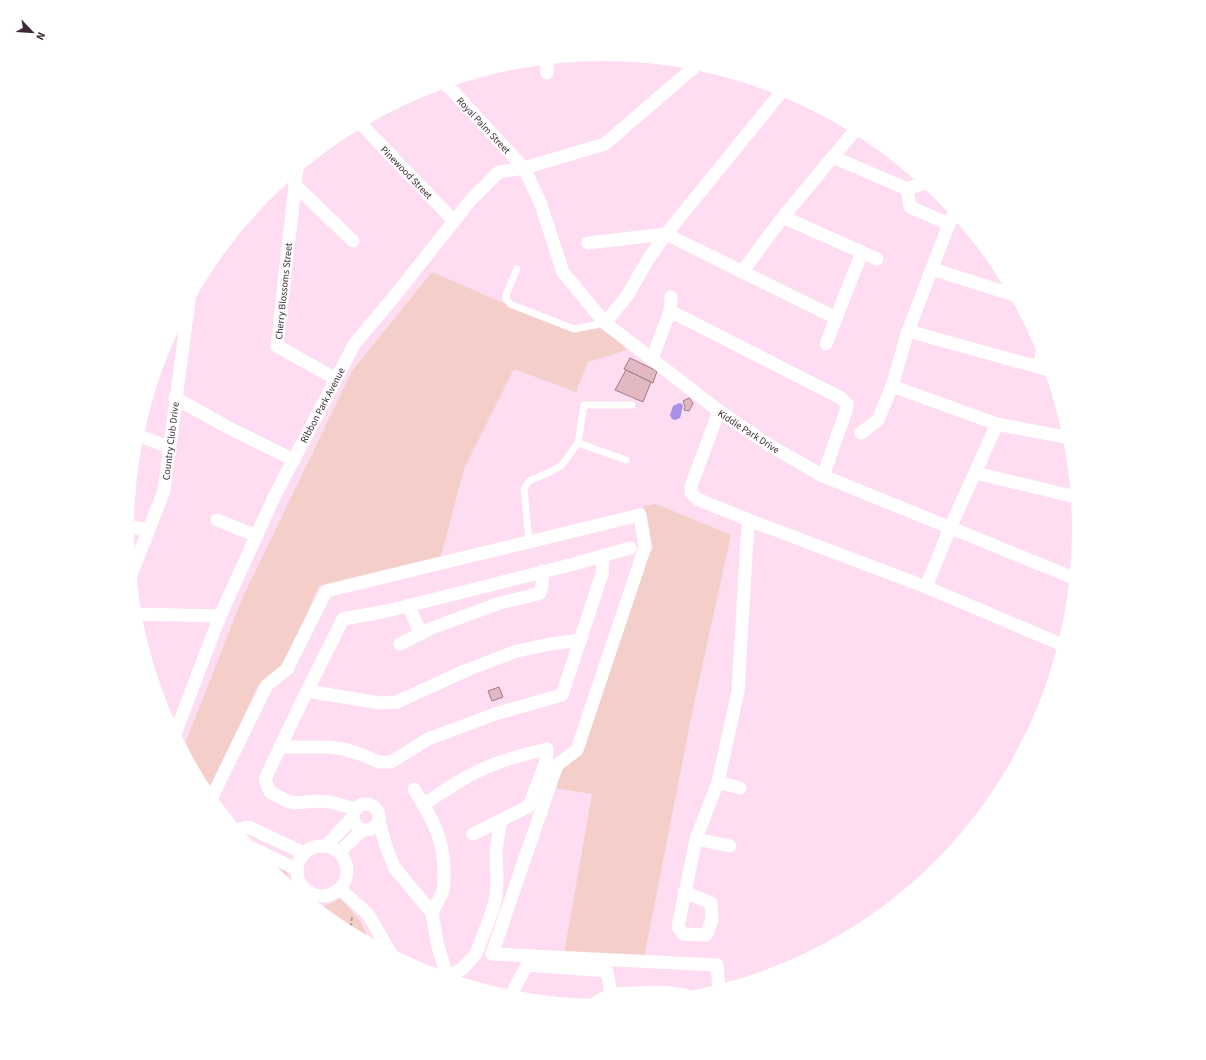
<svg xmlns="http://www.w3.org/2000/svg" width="1206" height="1060" viewBox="0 0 1206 1060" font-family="'Source Sans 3',sans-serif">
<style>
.green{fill:#f4cfc9}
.water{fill:#a590ea}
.building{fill:#e2b9c2;stroke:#9f7a82}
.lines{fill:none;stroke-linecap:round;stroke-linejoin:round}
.path{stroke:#b89dae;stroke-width:2;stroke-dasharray:4 2;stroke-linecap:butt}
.lane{stroke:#fff;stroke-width:7}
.street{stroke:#fff;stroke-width:13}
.labels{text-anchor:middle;stroke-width:4;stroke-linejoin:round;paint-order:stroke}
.street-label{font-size:10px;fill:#392c34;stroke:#fff}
</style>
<rect width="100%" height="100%" fill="#fedcf1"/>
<!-- green -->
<g class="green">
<path d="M432,272L566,330C575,329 600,324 607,328C612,331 623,345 627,350L588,362L576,392L514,369L464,469L441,556L319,586L283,666L258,685L207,794L183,749L242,599L352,371Z"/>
<polygon points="656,504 731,535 693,708 644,958 564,954 592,794 555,788 562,770 582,753 638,580 653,547 644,506"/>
<polygon points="257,856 288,870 287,876 289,885 266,866"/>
<path d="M338,899H341L361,922L370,943L338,926L315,906C324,907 331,904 338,899Z"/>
</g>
<!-- water -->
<polygon class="water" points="679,403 682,404 683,406 680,418 675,420 672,419 670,415 673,406"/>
<!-- building -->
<g class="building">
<polygon points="630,358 657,371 653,383 624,369"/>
<polygon points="626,370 651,382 643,402 615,390"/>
<polygon points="689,398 693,403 689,411 684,410 685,407 683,401"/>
<polygon points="499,687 503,697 492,701 488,691"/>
</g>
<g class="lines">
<!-- path -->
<polyline class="path" points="352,933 351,923 352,917"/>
<!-- lane -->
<g class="lane">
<polyline points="517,269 506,295 507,300 510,304 574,329 605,323"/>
<polyline points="578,443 626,460"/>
<polyline points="529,542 524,489 529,481 552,471 562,465 578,443 584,405 632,405"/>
</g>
<!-- street -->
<g class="street">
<polyline points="547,73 547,60"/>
<polyline points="445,83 524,168 540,202 563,272 605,323 719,411 769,445 823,476 1074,578"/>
<polyline points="360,123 454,221"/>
<polyline points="833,157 907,189 924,183 928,184"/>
<polyline points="297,168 277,346 336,379"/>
<polyline points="295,185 353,241"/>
<polyline points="907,189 910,207 949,224"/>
<polyline points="783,217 877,259"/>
<polyline points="588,243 666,234 783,90"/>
<polyline points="932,269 1014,295"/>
<polyline points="742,272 783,217 857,128"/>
<polyline points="670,311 841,398 847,404 846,411 823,476"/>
<polyline points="605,323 627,296 647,261 666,234 836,318"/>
<polyline points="908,331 1049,370"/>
<polyline points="826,344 862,252"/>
<polyline points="652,359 670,311 671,297"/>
<polyline points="1039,367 1043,348"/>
<polyline points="892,386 997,424 1070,438"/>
<polyline points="175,398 231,429 294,460"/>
<polyline points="719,411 691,486 691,493 697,499 749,520 926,587 1063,645"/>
<polyline points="861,433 878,420 892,386 908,331 949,224 955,212"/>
<polyline points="137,435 169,447"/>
<polyline points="976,473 1076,497"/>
<polyline points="217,520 257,536"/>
<polyline points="127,526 148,530"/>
<polyline points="131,575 164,491 189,301"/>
<polyline points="926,587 950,528 997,424"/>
<polyline points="408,605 421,634"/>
<polyline points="135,614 220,616"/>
<path d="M400,644L432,628L500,603L530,596L540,593C543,585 543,579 542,571"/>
<polyline points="307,691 380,703 397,702 467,670 517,651 550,644 581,640"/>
<polyline points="175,734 220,616 275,495 355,343 393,298 470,201 499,172 524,168 605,144 692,69 697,63"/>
<polyline points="280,747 328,747 344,749 360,754 379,762 391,762 428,739 498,713 562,695 602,574 603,556"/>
<polyline points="718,782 740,788"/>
<path d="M414,789C432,818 445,840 444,875C444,880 444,886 443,891C440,898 435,906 432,913"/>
<polyline points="211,799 267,685 287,669 326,591 640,515 645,547 577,750 557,765 492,954 717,965 719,990"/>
<circle cx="366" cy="817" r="13"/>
<path d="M424,804C438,795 451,786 465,778C491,763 519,755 547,749L546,761L529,806L473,834"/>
<polyline points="356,809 330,802 318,801 295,803 287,801 270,792 265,779 303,699 343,619 387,611 574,564 630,548"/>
<polyline points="379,822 386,846 394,867 432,913 438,947 448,978"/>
<polyline points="236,830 248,827 304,853"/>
<polyline points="696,839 730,846"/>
<circle cx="322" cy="871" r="25"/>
<polyline points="326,846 353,817"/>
<polyline points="250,847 296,869"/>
<polyline points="339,852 363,830"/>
<polyline points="340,889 368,914 391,954"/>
<polyline points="684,892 711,903 712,920 706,935 683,934 678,927 696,839 718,782 738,691 747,539 749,520"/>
<polyline points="448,976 462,969 476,954 493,909 496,896 497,880 496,850 501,820"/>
<polyline points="512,997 514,989 527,965 607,971 611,994"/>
<polyline points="592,1005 611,994 661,992 685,995 685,998"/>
</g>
</g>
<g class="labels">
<!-- street labels -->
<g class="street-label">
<text transform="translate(484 125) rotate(47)" y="4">Royal Palm Street</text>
<text transform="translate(407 172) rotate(46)" y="4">Pinewood Street</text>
<text transform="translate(283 291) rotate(-84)" y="4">Cherry Blossoms Street</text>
<text transform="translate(322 405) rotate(-62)" y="4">Ribbon Park Avenue</text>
<text transform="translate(749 431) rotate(33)" y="4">Kiddie Park Drive</text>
<text transform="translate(170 441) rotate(-83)" y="4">Country Club Drive</text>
</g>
</g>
<!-- crop -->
<path d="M0 0H1206V1060H0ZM134 530a469 469 0 1 1 938 0a469 469 0 1 1-938 0Z" fill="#fff" fill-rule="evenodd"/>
<!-- north arrow -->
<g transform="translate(32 32) rotate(115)" stroke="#ffffff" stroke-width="3" paint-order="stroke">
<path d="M0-3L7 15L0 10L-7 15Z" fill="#392c34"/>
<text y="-6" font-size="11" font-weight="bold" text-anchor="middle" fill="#392c34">N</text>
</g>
</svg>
